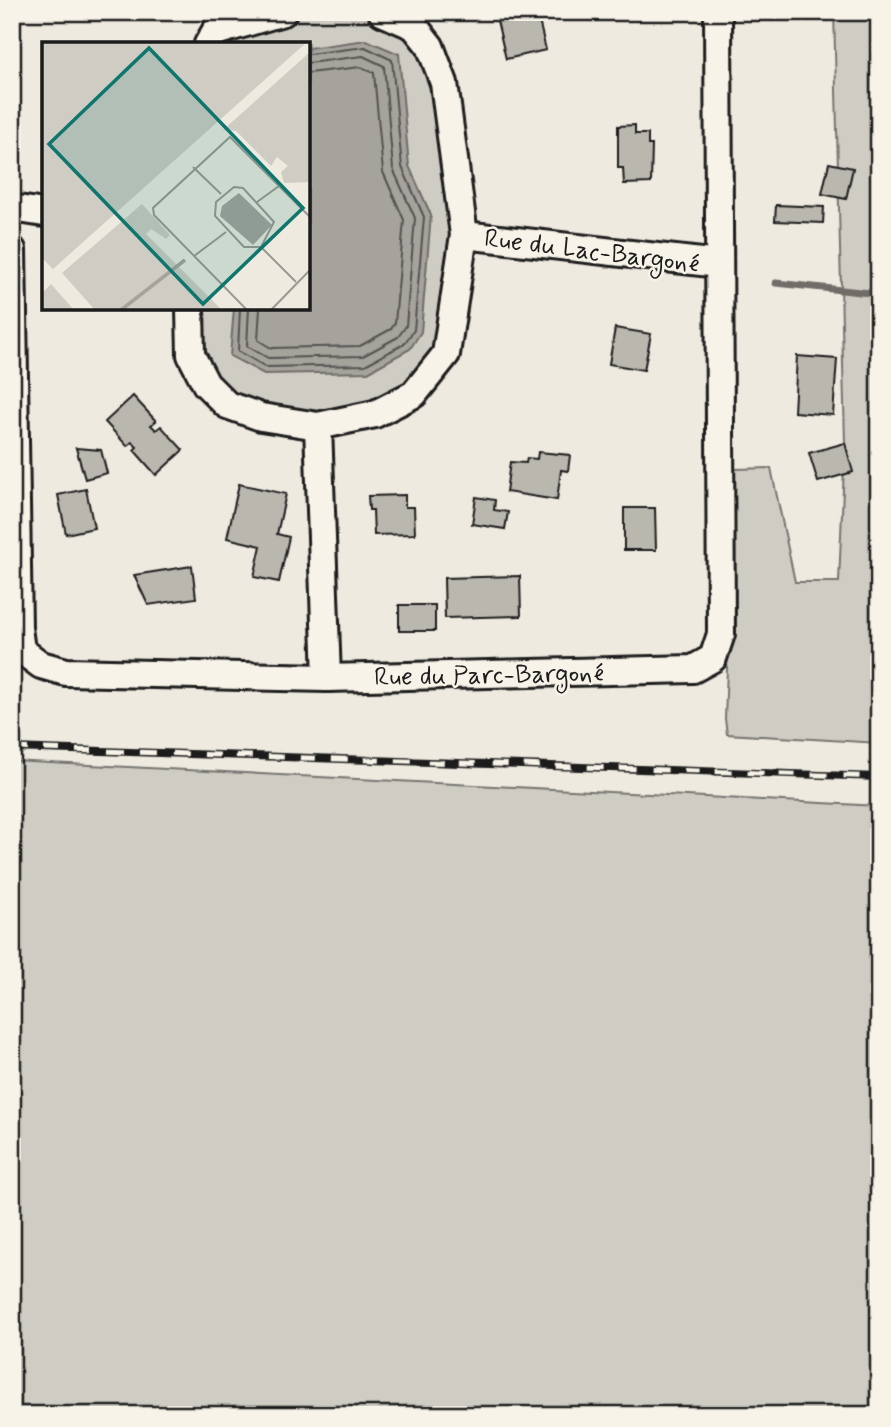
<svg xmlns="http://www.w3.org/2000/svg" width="891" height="1427" viewBox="0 0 891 1427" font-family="Mynerve,sans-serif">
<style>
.green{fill:#cfccc3;stroke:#767470;stroke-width:2}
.water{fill:#a6a39d;stroke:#6f6d69;stroke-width:2}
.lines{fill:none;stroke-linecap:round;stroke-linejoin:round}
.shore{stroke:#535250;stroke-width:2}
.stream{stroke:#6f6d69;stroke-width:7}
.building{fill:#bab7af;stroke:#1c1c1c;stroke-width:2}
.minor-casing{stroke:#1c1c1c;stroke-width:32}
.minor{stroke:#f7f3e8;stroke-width:26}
.rail-casing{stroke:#1c1c1c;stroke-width:8}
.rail{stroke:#f7f3e8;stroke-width:5;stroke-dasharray:16;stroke-linecap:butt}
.labels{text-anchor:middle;stroke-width:5;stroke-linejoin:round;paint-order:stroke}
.street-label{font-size:26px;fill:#1c1c1c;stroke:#f7f3e8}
.inset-river{fill:none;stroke:#a6a39d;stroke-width:3.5}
.inset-road{fill:none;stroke:#9a9892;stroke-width:2}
.view{fill:#0f766e;fill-opacity:0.15;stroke:#0f766e;stroke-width:3.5}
.inset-edge{fill:none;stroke:#1c1c1c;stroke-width:3.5}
</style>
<rect width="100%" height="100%" fill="#eeeae0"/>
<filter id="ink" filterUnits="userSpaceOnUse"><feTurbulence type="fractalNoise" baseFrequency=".0143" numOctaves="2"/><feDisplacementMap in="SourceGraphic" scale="14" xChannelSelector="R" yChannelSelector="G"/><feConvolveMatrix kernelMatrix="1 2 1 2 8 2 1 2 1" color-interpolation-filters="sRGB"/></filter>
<g filter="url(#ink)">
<!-- green -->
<g class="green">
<polygon points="283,12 382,12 430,46 464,235 446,354 415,394 318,426 206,384 190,308 308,308 308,44 208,44"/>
<polygon points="834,12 879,12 879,743 727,734 725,719 735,469 771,468 795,582 839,582 845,443"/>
<polygon points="12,761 879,806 879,1415 12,1415"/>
</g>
<!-- water -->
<polygon class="water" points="366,40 399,54 409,166 431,215 421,332 410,349 368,372 264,374 230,356 234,308 308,308 308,48"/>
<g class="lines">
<!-- shore -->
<g class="shore">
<polyline points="240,308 238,351 266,367 365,365 404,344 414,330 424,217 402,167 392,60 365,47 308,54"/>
<polyline points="249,308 247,346 268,358 363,356 398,337 406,326 415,218 393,169 384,66 363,56 308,63"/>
<polyline points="260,308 258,340 271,348 360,346 391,329 395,323 404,220 383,172 374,73 361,67 308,73"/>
</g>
<!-- stream -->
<polyline class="stream" points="776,283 879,294"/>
</g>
<!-- building -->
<g class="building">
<polygon points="495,12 537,12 546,50 506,59"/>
<polygon points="635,125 635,134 648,134 648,145 652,145 651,183 624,184 623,168 618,168 618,126"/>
<polygon points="829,163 853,168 846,199 822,194"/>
<polygon points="776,205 824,207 823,223 775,221"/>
<polygon points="615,328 651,334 644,370 609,364"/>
<polygon points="797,356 837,359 833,415 794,412"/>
<polygon points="133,396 156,421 151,425 156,430 161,426 183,450 156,475 134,450 137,447 132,442 127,446 105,422"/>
<polygon points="845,443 853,472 818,482 809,453"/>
<polygon points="76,448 101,450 107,473 85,479"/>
<polygon points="538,452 570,455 568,471 561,470 557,500 506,492 510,462 526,463 527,458 537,459"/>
<polygon points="239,484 286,494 277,534 289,537 279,582 254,577 261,546 227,538"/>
<polygon points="86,489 94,528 66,534 58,495"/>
<polygon points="405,495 405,507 414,507 415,534 374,535 373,510 369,510 368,496"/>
<polygon points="476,497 495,500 494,510 508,512 505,529 472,524"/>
<polygon points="624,508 655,508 656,550 624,550"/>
<polygon points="192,566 196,598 148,605 134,575"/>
<polygon points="520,576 521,616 445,618 444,578"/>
<rect x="399" y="605" width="36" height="26"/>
</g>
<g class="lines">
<defs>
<g id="minor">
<polyline points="208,44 215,32 283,12"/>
<polyline points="12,208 44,213"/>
<polyline points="464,235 719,264"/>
<polyline points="12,250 18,628 21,650 41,665 66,672 327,678 693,669 713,658 721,634 718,12"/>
<polyline points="190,308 191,355 206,384 227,405 261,417 318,426 375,414 414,394 446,354 464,235 444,83 430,46 414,26 382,12"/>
<polyline points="318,426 327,678"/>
</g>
</defs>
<!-- minor casing -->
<use href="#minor" class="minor-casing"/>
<!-- minor -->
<use href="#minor" class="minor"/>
<defs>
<polyline id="rail" points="12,748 879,777"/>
</defs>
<!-- rail casing -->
<use href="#rail" class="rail-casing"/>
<!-- rail -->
<use href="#rail" class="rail"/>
</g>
</g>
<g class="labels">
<!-- street labels -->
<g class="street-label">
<text transform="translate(592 250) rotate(7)" y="9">Rue du Lac-Bargoné</text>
<text transform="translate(489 674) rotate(-1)" y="9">Rue du Parc-Bargoné</text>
</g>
</g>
<!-- overview -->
<g transform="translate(42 42)">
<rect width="268" height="268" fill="#eeeae0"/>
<path d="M0,0H265L11,227L0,216ZM268,10V140L242,141L239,130L246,124L235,115L229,124L194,89L181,88ZM100,162L128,193L124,197L109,187L104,192L180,268H53L20,231ZM9,242L32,268H0V251Z" fill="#cfccc3"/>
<path d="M197,151L230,183L211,203L178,174L180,164Z" fill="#a6a39d"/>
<path class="inset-river" d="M79,268L143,218"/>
<path class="inset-road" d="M151,125L179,152M192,145L201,146L232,180L219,205H202L173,174L174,160ZM215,160L237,144M219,205L254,240M152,214L184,190M205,268L112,173L111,166L188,95L268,175M229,268L268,228"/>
<path class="view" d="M107,6L261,166L161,262L7,102Z"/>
<rect width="268" height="268" class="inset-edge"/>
</g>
<!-- margin -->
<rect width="891" height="1427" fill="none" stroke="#f7f3e8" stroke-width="42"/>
<rect x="21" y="21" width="849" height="1385" fill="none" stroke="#1c1c1c" stroke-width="2.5" filter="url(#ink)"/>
</svg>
